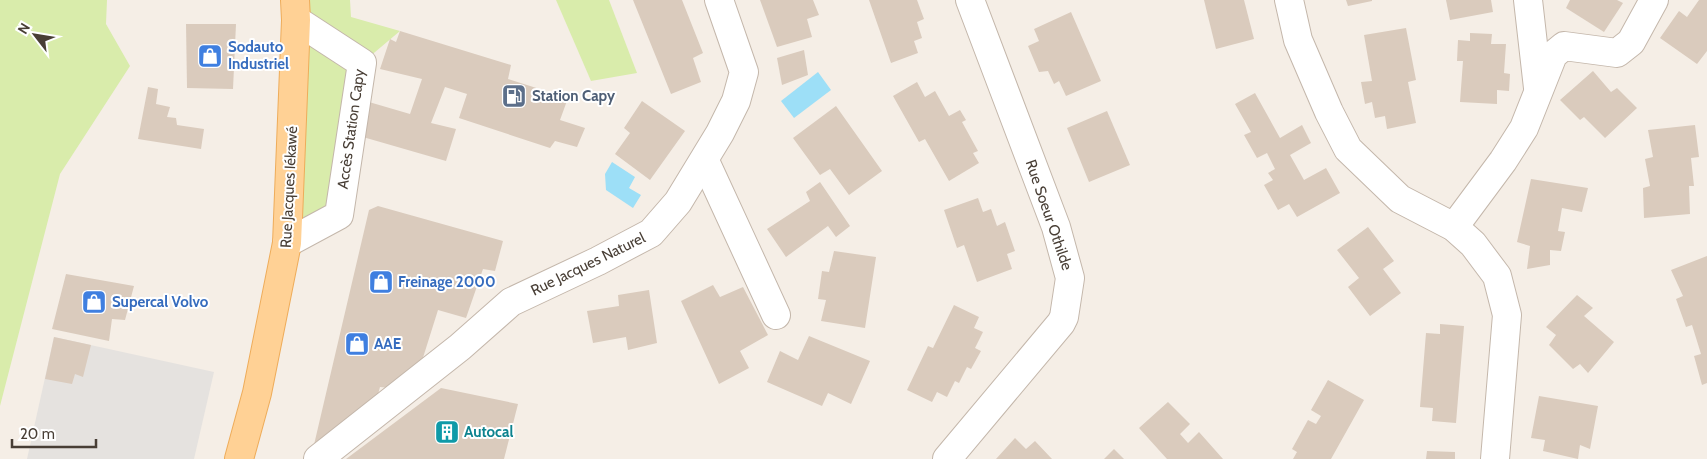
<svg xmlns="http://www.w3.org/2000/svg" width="1707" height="459" viewBox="0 0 1707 459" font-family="Cabin,sans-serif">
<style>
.green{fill:#d9ecab}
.parking{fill:#e5e2df}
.water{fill:#9ddff7}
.building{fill:#dacbbd}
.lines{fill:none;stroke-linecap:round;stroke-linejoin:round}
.minor-casing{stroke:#c4b7ab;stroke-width:30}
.major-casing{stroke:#eeac5a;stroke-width:30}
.minor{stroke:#fff;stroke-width:28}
.major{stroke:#ffd195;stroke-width:28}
.labels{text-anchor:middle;stroke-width:4;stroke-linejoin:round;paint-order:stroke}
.shop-label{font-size:15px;font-weight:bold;fill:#366cbe;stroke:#fff;text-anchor:start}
.service-label{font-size:15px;font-weight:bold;fill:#4e5e75;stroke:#fff;text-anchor:start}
.street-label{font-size:15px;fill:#483e35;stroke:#fff}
.culture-label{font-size:15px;font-weight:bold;fill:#0d838f;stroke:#fff;text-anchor:start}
</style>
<rect width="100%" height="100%" fill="#f5eee6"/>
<!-- green -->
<g class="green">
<polygon points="0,0 107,0 106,24 130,66 60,174 0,406"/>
<polygon points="295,0 350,0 351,17 400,31 362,63 339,215 287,243"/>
<polygon points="556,0 609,0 637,73 591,81"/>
</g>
<!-- parking -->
<polygon class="parking" points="54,337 214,372 194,459 27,459"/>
<!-- water -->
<g class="water">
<polygon points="818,72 831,90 794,118 781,101"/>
<polygon points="612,162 635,177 629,188 641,195 633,208 606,190 605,174"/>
</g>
<!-- building -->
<g class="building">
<polygon points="633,0 682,0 703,53 693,58 701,82 671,94"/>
<polygon points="760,0 813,0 819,15 807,19 812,37 777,47"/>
<polygon points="869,0 917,0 924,19 917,22 922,38 914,41 918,53 891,63"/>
<polygon points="1204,0 1244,0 1254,39 1216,49"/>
<polygon points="1346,0 1372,0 1372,1 1348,6"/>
<polygon points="1446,0 1491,0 1493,12 1450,20"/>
<polygon points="1570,0 1617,0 1623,3 1604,32 1566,8"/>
<polygon points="1699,0 1707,0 1707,51 1697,64 1660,38 1679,11 1687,17"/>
<polygon points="1071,12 1101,81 1066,96 1059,81 1054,84 1048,71 1039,72 1028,46 1039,41 1034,29"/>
<polygon points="186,24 236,24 233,89 187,88"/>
<polygon points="1406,28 1416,80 1408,82 1416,123 1387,129 1385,116 1375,118 1372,102 1365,104 1361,82 1372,81 1364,35"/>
<polygon points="400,31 511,65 508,79 568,98 560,120 585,128 577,147 555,141 550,148 459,118 467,94 445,87 431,123 456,129 446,161 356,135 369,102 410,114 422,79 380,69 390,39 396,42"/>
<polygon points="1470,33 1492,34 1491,44 1506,44 1504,73 1510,74 1509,91 1497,90 1497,104 1460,102 1463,61 1457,61 1458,40 1470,41"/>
<polygon points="804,50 808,75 782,85 777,58"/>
<polygon points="1593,71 1611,92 1617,88 1637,108 1605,138 1584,117 1580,120 1560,100"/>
<polygon points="917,82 925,97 935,91 949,116 960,110 966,120 962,122 978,151 973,153 979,163 949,181 925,139 919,142 893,96"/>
<polygon points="148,87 158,89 156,104 170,107 167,117 176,118 177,125 204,129 201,149 138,139"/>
<polygon points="1255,93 1280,138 1302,125 1311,143 1290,155 1304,180 1326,168 1340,193 1297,217 1289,204 1278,210 1264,185 1273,180 1268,173 1275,169 1267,153 1257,158 1244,135 1251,132 1235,104"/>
<polygon points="642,101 685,131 650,180 615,154 630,133 624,128"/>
<polygon points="836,106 882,171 849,195 830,169 820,175 793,138"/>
<polygon points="1107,111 1130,165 1089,182 1067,128"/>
<polygon points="1695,125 1699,157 1691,158 1694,186 1689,186 1690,214 1644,218 1643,188 1650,186 1645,159 1653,157 1648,130"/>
<polygon points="1531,179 1588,188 1582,212 1562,208 1558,231 1565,232 1561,251 1550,250 1550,265 1527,269 1530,246 1517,242"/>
<polygon points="820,182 850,226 836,237 828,226 786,257 767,229 810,201 806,192"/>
<polygon points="978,198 983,212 991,209 997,226 1005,222 1015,251 1007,254 1012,269 977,282 964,245 957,248 944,210"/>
<polygon points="378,206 503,241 495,271 483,269 466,318 438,310 421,364 390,388 380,387 377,398 313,449 369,210"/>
<polygon points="1368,227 1394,261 1383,269 1401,293 1370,316 1348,287 1359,278 1337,250"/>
<polygon points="834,251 876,257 865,328 821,321 826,300 818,299 822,271 829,272"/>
<polygon points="1707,256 1707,383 1702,385 1694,356 1701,354 1692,325 1686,327 1676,299 1683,296 1671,270"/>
<polygon points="66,274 134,286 125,320 112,319 109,341 52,329"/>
<polygon points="713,285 720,297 743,287 768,335 740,351 749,368 719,384 681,301"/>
<polygon points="649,290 657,343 628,350 626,337 593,343 587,311 619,306 618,295"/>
<polygon points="1577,295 1593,308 1584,316 1614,342 1588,373 1580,364 1573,369 1549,345 1556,335 1546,327"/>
<polygon points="954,305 979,317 974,328 983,332 975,348 981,351 971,369 967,367 959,383 955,381 947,397 937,392 932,402 907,390 928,346 933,348"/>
<polygon points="1440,324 1464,326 1456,423 1432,421 1433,408 1420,407 1426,333 1440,334"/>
<polygon points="809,336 870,361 851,404 828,393 822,406 767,382 780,351 798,360"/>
<polygon points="54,337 91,345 83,377 75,374 72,384 45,379"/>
<polygon points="1328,380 1364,400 1331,459 1293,459 1297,452 1292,449 1308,420 1316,424 1321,416 1311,410"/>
<polygon points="441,388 518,404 504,459 346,459"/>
<polygon points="1539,396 1598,406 1590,449 1580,445 1578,459 1543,451 1545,440 1531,438"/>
<polygon points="1168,402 1190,424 1180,434 1188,443 1199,432 1223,459 1167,459 1139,428"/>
<polygon points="1015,438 1026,449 1035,441 1052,459 996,459"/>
<polygon points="1114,449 1124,459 1104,459"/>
<polygon points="1427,451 1455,452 1455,459 1426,459"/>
</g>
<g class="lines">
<defs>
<g id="minor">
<polyline points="1289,0 1298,40 1329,112 1348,149 1400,199 1454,227 1473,244 1497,276 1507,315 1495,459"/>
<polyline points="1528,0 1538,88"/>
<polyline points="705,161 776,315"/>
<polyline points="1454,227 1503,161 1524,128 1553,55 1564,46 1617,53 1631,42 1654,0"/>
<polyline points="287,243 339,215 362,63 296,20"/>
<polyline points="318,459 460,347 511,302 598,261 651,233 678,202 720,133 736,101 744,72 719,0"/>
<polyline points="947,459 1061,323 1064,317 1070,278 1056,227 970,0"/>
</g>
<polyline id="major" points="239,459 257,393 287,243 296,20 295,0"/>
</defs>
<!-- minor casing -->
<use href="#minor" class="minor-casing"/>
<!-- major casing -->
<use href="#major" class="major-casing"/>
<!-- minor -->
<use href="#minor" class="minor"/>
<!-- major -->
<use href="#major" class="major"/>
</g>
<!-- icons -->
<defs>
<symbol id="shop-square" viewBox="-11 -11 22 22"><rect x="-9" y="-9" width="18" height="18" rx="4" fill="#3f7fe0" stroke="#fff"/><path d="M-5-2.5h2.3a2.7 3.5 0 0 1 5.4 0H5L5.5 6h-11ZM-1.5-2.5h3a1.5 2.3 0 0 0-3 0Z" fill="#fff"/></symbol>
<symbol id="fuel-square" viewBox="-11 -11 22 22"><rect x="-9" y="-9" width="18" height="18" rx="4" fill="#5c6f8a" stroke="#fff"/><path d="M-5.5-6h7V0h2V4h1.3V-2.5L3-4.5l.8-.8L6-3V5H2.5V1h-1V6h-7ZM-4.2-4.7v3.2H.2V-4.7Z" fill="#fff"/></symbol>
<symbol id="building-square" viewBox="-11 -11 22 22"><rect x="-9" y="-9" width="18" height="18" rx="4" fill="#0f9aa8" stroke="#fff"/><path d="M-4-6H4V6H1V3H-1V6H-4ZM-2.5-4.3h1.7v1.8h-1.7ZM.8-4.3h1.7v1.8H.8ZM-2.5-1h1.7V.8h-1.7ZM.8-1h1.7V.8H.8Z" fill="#fff"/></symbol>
</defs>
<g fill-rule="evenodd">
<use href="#shop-square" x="196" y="42" width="28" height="28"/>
<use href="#fuel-square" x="500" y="82" width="28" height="28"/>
<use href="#shop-square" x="367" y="268" width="28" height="28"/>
<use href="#shop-square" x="80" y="288" width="28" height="28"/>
<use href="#shop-square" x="343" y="330" width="28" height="28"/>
<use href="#building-square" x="433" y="418" width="28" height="28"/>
</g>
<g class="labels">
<!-- shop labels -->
<g class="shop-label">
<text x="228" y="52">Sodauto<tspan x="228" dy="17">Industriel</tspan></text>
<text x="398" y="287">Freinage 2000</text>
<text x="112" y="307">Supercal Volvo</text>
<text x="374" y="349">AAE</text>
</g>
<!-- service labels -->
<g class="service-label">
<text x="532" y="101">Station Capy</text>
</g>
<!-- street labels -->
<g class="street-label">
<text transform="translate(351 129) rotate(-82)" y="5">Accès Station Capy</text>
<text transform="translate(289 187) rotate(-87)" y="5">Rue Jacques Iékawé</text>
<text transform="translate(1049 215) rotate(71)" y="5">Rue Soeur Othilde</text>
<text transform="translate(588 264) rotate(-26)" y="5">Rue Jacques Naturel</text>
</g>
<!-- culture labels -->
<g class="culture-label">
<text x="464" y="437">Autocal</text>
</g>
</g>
<!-- north arrow -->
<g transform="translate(35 35) rotate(301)" stroke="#ffffff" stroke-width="4" paint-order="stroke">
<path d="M0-4L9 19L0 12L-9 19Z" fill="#483e35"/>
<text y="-8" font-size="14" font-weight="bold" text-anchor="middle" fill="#483e35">N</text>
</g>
<!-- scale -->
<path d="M12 439v8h84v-8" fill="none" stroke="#483e35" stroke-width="2.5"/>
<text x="20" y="439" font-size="15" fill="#483e35" stroke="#ffffff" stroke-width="4" paint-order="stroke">20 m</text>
</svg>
